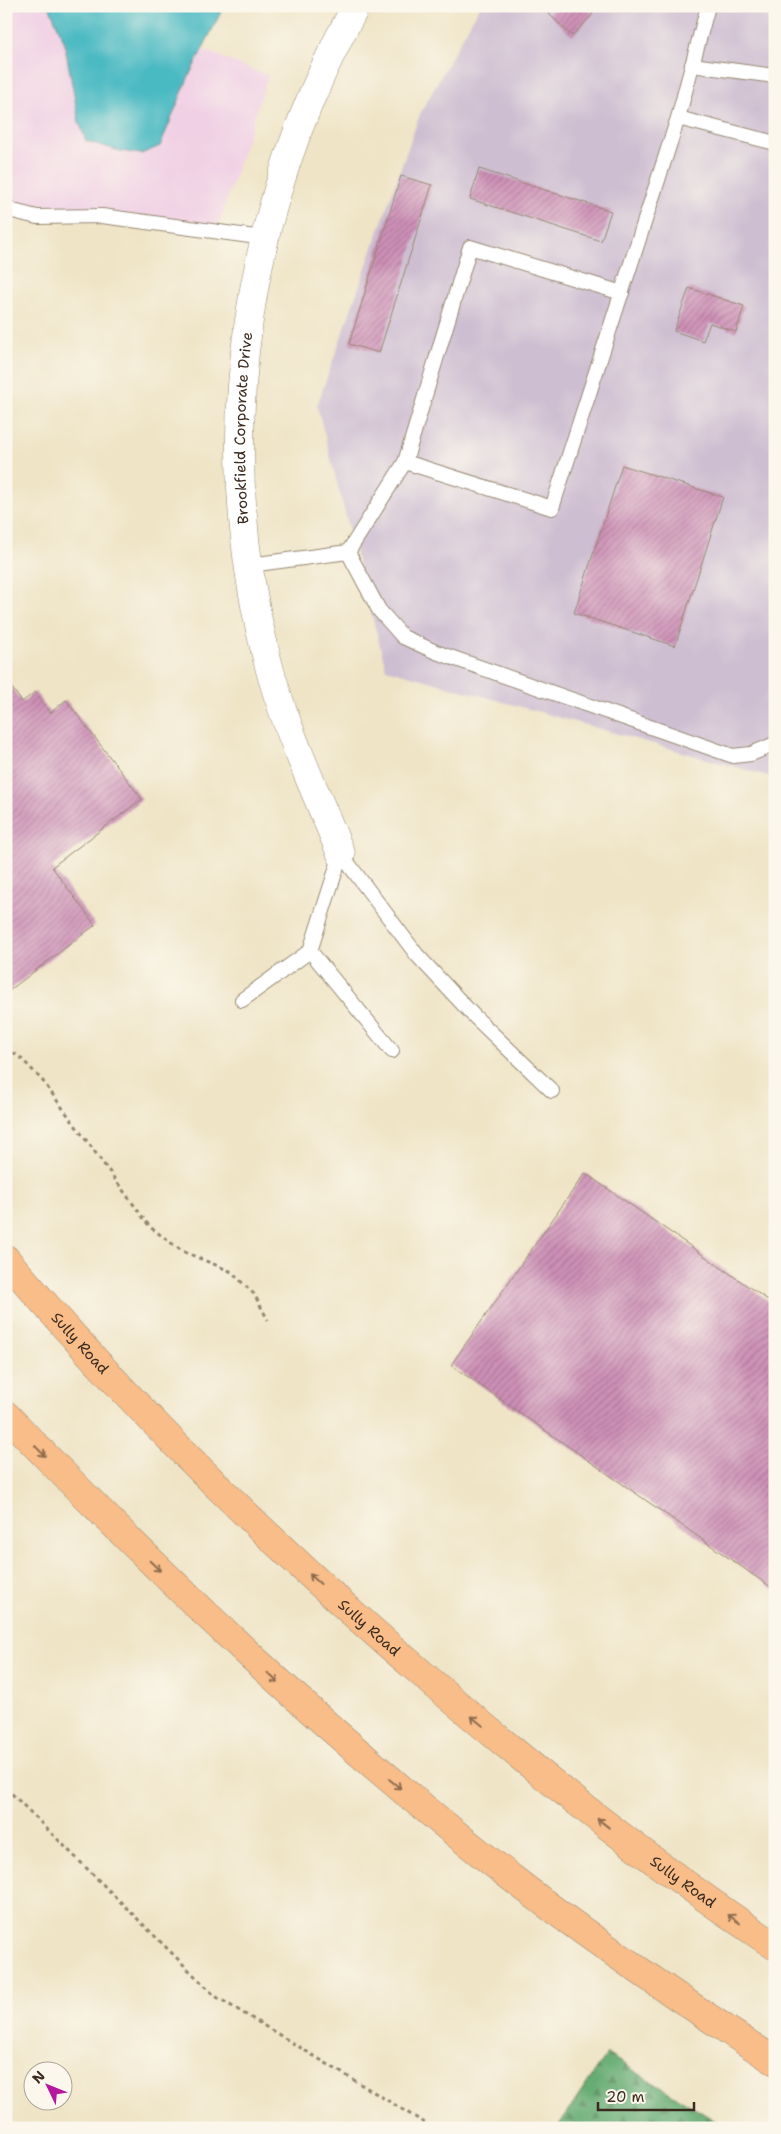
<svg xmlns="http://www.w3.org/2000/svg" width="781" height="2134" viewBox="0 0 781 2134" font-family="'Shantell Sans',sans-serif">
<style>
.built{fill:#f0d0e4}
.industrial{fill:#cebed1}
.forest{fill:url(#forest-firs);stroke:#506a48}
.water{fill:#4ab9c2;stroke:#427270}
.building{fill:url(#building-hatch)}
.lines{fill:none;stroke-linecap:round;stroke-linejoin:round}
.lane-casing{stroke:#958772;stroke-width:16}
.street-casing{stroke:#958772;stroke-width:29}
.highway-casing{stroke:#958772;stroke-width:29}
.path{stroke:#958772;stroke-width:3;stroke-dasharray:4 4;stroke-linecap:butt}
.lane{stroke:#fff;stroke-width:14}
.street{stroke:#fff;stroke-width:28}
.highway{stroke:#f8bd89;stroke-width:28}
.oneway{stroke:#906c4e}
.labels{text-anchor:middle;stroke-width:5;stroke-linejoin:round;paint-order:stroke}
.street-label{font-size:15px;fill:#3b2a1e;stroke:#fbf7ec}
</style>
<defs>
<pattern id="forest-firs" width="22" height="20" patternUnits="userSpaceOnUse" patternTransform="scale(1.25)"><rect width="22" height="20" fill="#65ab72"/><path d="M5 1l3.5 6h-7zM16 11l3.5 6h-7z" fill="#548b5d"/></pattern>
<pattern id="building-hatch" width="6" height="6" patternUnits="userSpaceOnUse" patternTransform="scale(1.25)"><rect width="6" height="6" fill="#ce90b7"/><path d="M-1 1l2-2M0 6l6-6M5 7l2-2" fill="none" stroke="#a87694"/></pattern>
</defs>
<rect width="100%" height="100%" fill="#fbf7ec"/>
<filter id="ink" filterUnits="userSpaceOnUse"><feTurbulence type="fractalNoise" baseFrequency=".02" numOctaves="2"/><feDisplacementMap in="SourceGraphic" scale="10" xChannelSelector="R" yChannelSelector="G"/><feConvolveMatrix kernelMatrix="1 2 1 2 8 2 1 2 1" color-interpolation-filters="sRGB"/></filter>
<filter id="wash" filterUnits="userSpaceOnUse"><feTurbulence type="fractalNoise" baseFrequency=".0096" numOctaves="4" result="noise"/><feDisplacementMap in="SourceGraphic" scale="20" xChannelSelector="R" yChannelSelector="G"/><feGaussianBlur stdDeviation="1.12" result="paint"/><feColorMatrix in="noise" values="0 0 0 0 0 0 0 0 0 0 0 0 0 0 0 0 0 1.4 0 .05"/><feComposite in="paint" operator="in"/></filter>
<g filter="url(#wash)">
<rect width="100%" height="100%" fill="#efe4c6"/>
<!-- built -->
<polygon class="built" points="6,6 124,6 140,24 268,76 218,226 6,217"/>
<!-- industrial -->
<polygon class="industrial" points="480,6 775,6 775,778 386,669 317,406 420,114"/>
<!-- forest -->
<polygon class="forest" points="607,2054 727,2128 557,2128"/>
<!-- water -->
<polygon class="water" points="49,6 224,6 188,78 160,146 141,154 120,151 86,141 79,122 64,41"/>
<g id="blocks">
<!-- building -->
<g class="building">
<polygon points="556,6 585,6 593,14 572,36 549,14"/>
<polygon points="479,169 611,211 601,241 470,199"/>
<polygon points="401,176 432,185 379,353 349,344"/>
<polygon points="689,288 744,306 736,332 710,323 703,341 674,331"/>
<polygon points="622,465 723,497 675,646 574,613"/>
<polygon points="6,680 22,702 35,692 50,713 66,700 142,799 52,867 95,925 6,993"/>
<polygon points="585,1173 775,1305 775,1590 451,1365"/>
</g>
</g>
</g>
<g filter="url(#ink)">
<use href="#blocks" fill-opacity="0" stroke="#958772" stroke-width="1"/>
<g class="lines">
<defs>
<g id="lane">
<polyline points="692,65 775,76"/>
<polyline points="678,118 708,6"/>
<polyline points="6,206 13,211 37,217 102,216 264,238"/>
<polyline points="405,462 470,247 622,293"/>
<polyline points="348,552 405,462 552,508 678,118 775,143"/>
<polyline points="348,552 379,610 403,637 436,652 733,756 751,754 775,744"/>
<polyline points="250,565 348,552"/>
<polyline points="341,854 417,955 473,1015 552,1091"/>
<polyline points="341,854 310,951 392,1051"/>
<polyline points="242,1000 310,951"/>
</g>
<g id="street">
<path id="s1" d="M341,854C315,789 284,726 267,659C210,437 245,205 356,6"/>
</g>
<g id="highway">
<path id="s2" d="M6,1259C138,1415 285,1558 441,1690C548,1782 658,1868 775,1946"/>
<path d="M6,1415C167,1582 334,1741 517,1882C600,1946 687,2004 775,2061"/>
</g>
</defs>
<!-- lane casing -->
<use href="#lane" class="lane-casing"/>
<!-- street casing -->
<use href="#street" class="street-casing"/>
<!-- highway casing -->
<use href="#highway" class="highway-casing"/>
<!-- path -->
<g class="path">
<polyline points="6,1049 19,1056 42,1080 150,1227 182,1251 230,1271 254,1294 268,1320"/>
<polyline points="6,1788 215,1996 433,2128"/>
</g>
<!-- lane -->
<use href="#lane" class="lane"/>
<!-- street -->
<use href="#street" class="street"/>
<!-- highway -->
<use href="#highway" class="highway"/>
</g>
<!-- one-way arrows -->
<defs><path id="oneway-shaft" d="M-6 0H5M1.5-3L5.5 0L1.5 3" fill="none" stroke-width="1.6" stroke-linecap="round" stroke-linejoin="round" transform="scale(1.25)"/></defs>
<g class="oneway">
<use href="#oneway-shaft" transform="translate(40 1451) rotate(46)"/>
<use href="#oneway-shaft" transform="translate(155 1566) rotate(44)"/>
<use href="#oneway-shaft" transform="translate(315 1579) rotate(-138)"/>
<use href="#oneway-shaft" transform="translate(273 1678) rotate(44)"/>
<use href="#oneway-shaft" transform="translate(477 1721) rotate(-140)"/>
<use href="#oneway-shaft" transform="translate(395 1784) rotate(40)"/>
<use href="#oneway-shaft" transform="translate(603 1823) rotate(-142)"/>
<use href="#oneway-shaft" transform="translate(734 1919) rotate(-144)"/>
</g>
</g>
<g class="labels">
<!-- street labels -->
<g class="street-label">
<text dy="5" stroke="none"><textPath href="#s1" startOffset="442">Brookfield Corporate Drive</textPath></text>
<text dy="5" stroke="none"><textPath href="#s2" startOffset="112">Sully Road</textPath></text>
<text dy="5" stroke="none"><textPath href="#s2" startOffset="518">Sully Road</textPath></text>
<text dy="5" stroke="none"><textPath href="#s2" startOffset="922">Sully Road</textPath></text>
</g>
</g>
<!-- margin -->
<rect width="781" height="2134" fill="none" stroke="#fbf7ec" stroke-width="25"/>
<!-- north arrow -->
<g transform="translate(48 2086) rotate(313)"><circle r="24" fill="#fbf7ec" stroke="#aea59a"/>
<path d="M0-4L9 19L0 12L-9 19Z" fill="#b5179e"/>
<text y="-8" font-size="14" font-weight="bold" text-anchor="middle" fill="#3b2a1e">N</text>
</g>
<!-- scale -->
<path d="M598 2102v8h96v-8" fill="none" stroke="#3b2a1e" stroke-width="2.5"/>
<text x="606" y="2102" font-size="15" fill="#3b2a1e" stroke="#fbf7ec" stroke-width="4" paint-order="stroke">20 m</text>
</svg>
